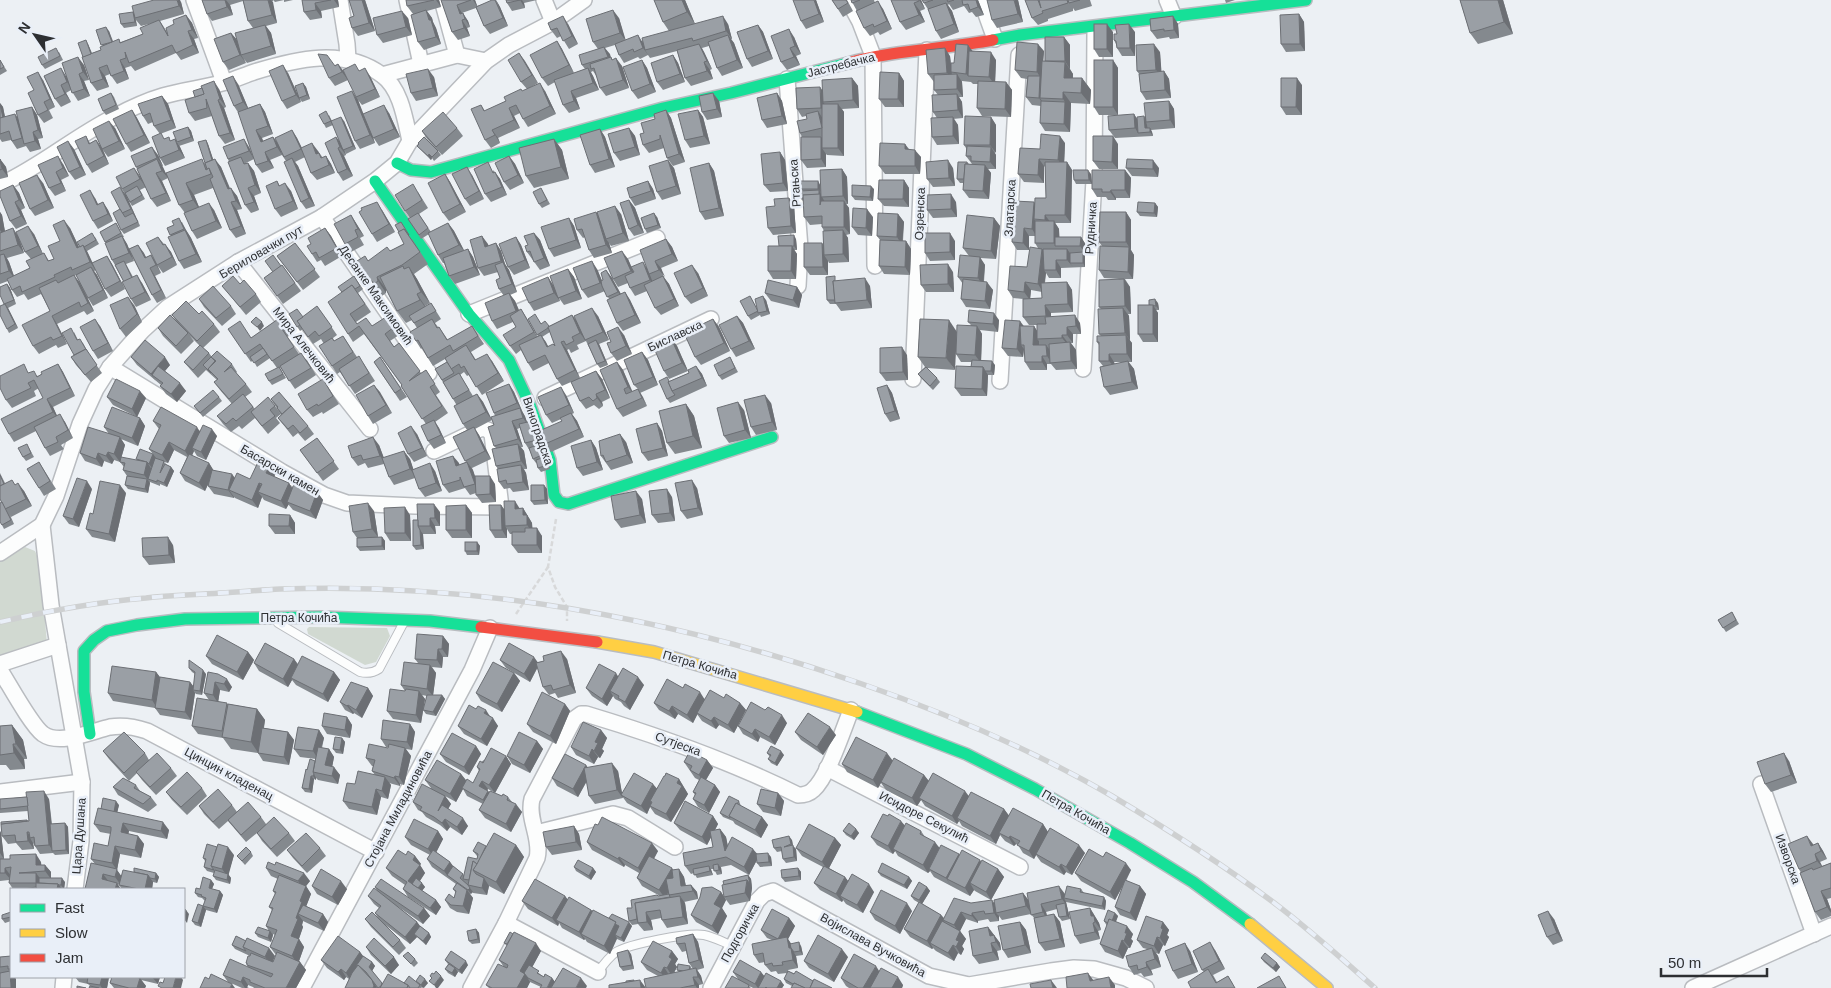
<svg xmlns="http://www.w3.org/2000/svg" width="1831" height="988" viewBox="0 0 1831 988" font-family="Arial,sans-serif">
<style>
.green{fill:#d1d9d1}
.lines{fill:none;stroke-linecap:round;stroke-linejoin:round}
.lane-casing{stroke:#b9bcc0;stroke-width:10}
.street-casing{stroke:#b9bcc0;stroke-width:18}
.fast-casing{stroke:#b9bcc0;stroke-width:14}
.slow-casing{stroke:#b9bcc0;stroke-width:14}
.jam-casing{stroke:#b9bcc0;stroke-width:14}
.path{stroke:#d8d9da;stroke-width:2.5;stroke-dasharray:5 2.5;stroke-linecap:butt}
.lane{stroke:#fcfdfd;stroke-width:8}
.street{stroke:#fcfdfd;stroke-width:15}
.fast{stroke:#16e098;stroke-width:11}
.slow{stroke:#ffcf43;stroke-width:11}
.jam{stroke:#f24e42;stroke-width:11}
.rail-casing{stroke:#ced0d1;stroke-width:5.5}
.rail{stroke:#e9eff8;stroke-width:4;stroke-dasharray:11;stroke-linecap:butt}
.wall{fill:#84898e;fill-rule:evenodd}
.shaded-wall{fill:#6c6f74}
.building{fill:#9a9fa5;stroke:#6c6f74}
.labels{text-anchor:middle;stroke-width:5;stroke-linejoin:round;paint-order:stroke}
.street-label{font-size:12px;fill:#2d2f32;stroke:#e9eff8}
</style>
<rect width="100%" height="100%" fill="#ecf0f4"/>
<!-- green -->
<g class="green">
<polygon points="25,547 35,551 40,562 47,644 3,660 0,655 0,562"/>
<polygon points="309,627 387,628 390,636 376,662 365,665 308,634 307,629"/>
</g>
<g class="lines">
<defs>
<g id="lane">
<path d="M278,623L360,672C368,674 373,673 379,669L404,622"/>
<path d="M598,972C603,965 609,957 616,952C629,944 689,932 704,935C714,937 723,942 733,946"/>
</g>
<g id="street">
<polyline points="194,0 224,82"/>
<polyline points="340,0 347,44 348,59"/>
<polyline points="407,0 421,64"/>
<polyline points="442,0 457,55"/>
<polyline points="544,0 553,22"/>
<polyline points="848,0 860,22 873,56 875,266"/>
<polyline points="981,0 995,39"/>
<polyline points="1167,0 1174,17"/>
<polyline points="382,75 457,55 486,61"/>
<polyline points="787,79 800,248 798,286"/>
<path d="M0,185C40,167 74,137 114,117C129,109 146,101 163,96C183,90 205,88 226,82C236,79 245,75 254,72C296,59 344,47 382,75C401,89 405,119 410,141"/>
<polyline points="322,217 429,373"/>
<polyline points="238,262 370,429"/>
<polyline points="469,314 657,238"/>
<polyline points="110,367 282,472 324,495 347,503 415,506 501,507 492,434 488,430 482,428 434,451"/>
<polyline points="1083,369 1094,180 1095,31"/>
<polyline points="913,379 927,50"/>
<polyline points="1000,381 1019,55"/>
<polyline points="545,398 711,319"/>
<polyline points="42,525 51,605 82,782 81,841 75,889"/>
<polyline points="0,553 42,525 56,496 80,424 96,389 110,367 142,331 168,307 238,262 322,217 375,181 397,163 410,141 486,61 509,45 553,22 584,0"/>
<polyline points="0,664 58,645"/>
<path d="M0,670C9,684 31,725 43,734C60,746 92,731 110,727C123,725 135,727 147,731L376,852"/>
<polyline points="827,768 1020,867"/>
<polyline points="1761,784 1814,934"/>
<polyline points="0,792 82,782"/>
<polyline points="536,833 613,814 628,818 675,847"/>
<polyline points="506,923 598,972"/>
<polyline points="63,988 64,977"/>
<polyline points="302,988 472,670 490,628"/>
<path d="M471,988L506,923L537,858C542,839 527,819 532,799L574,719L581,714H586C659,736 730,761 798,795C804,795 809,794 813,790C828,777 843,730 851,710"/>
<polyline points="711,988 757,901 764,894 773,891 929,976 969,985 1051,971 1074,968 1094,969 1126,978 1146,988"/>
<polyline points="1693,988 1831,926"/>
</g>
<g id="fast">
<polyline points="993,40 1020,35 1306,0"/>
<polyline points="397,163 411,170 431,172 663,108 731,93 848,63"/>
<polyline points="375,181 469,314 509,360 530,405 550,460 554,495 559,502 568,504 772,437"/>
<polyline points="857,712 966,754 1035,789 1130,843 1193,882 1250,924"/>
<polyline points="90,734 84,692 84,651 94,640 107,631 137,625 185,619 321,617 430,621 481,627"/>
</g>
<g id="slow">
<polyline points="597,642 654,652 857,712"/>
<polyline points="1250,924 1327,988"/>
</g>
<g id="jam">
<path d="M848,63C895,50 945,49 993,40"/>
<polyline points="481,627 597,642"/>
</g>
</defs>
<!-- lane casing -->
<use href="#lane" class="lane-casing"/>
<!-- street casing -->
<use href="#street" class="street-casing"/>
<!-- fast casing -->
<use href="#fast" class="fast-casing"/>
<!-- slow casing -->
<use href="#slow" class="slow-casing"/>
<!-- jam casing -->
<use href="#jam" class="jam-casing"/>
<!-- path -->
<g class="path">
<polyline points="556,519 548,567 555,587 567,607 567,621"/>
<polyline points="516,614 548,567"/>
</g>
<!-- lane -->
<use href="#lane" class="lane"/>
<!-- street -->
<use href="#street" class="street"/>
<!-- fast -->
<use href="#fast" class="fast"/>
<!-- slow -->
<use href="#slow" class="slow"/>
<!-- jam -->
<use href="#jam" class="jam"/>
<defs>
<path id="rail" d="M0,622C48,611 97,602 146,598C171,595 196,595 220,593C240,592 260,590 280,589C478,582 675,619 862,684C948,714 1033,750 1112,796C1167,829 1222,864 1273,902C1309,929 1342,959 1375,988"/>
</defs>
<!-- rail casing -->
<use href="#rail" class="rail-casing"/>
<!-- rail -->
<use href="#rail" class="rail"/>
</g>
<!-- wall -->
<g class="wall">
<polygon points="202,0 273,0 273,1 272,1 277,23 266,26 271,33 276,54 247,63 244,59 246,63 229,70 223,62 231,33 237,40 253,28 248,21 243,1 230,5 233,15 212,21 207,14"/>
<polygon points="273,0 293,0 284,2 284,0 275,2"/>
<polygon points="302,0 338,0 339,7 321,11 322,18 310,20 304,12"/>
<polygon points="349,0 365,0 375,31 358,36 352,28 354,16"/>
<polygon points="406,0 439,0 441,7 427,11 432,18 433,22 436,28 441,44 424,50 418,42 413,14 407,6"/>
<polygon points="441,0 475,0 477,6 496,0 500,7 508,26 490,34 484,26 476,8 462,13 468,21 470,27 467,28 470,36 458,40 452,32"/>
<polygon points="506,0 537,0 524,3 525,8 512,11 507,3"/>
<polygon points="654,0 685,0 695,24 728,24 732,39 731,39 734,43 743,68 722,76 717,68 709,46 702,48 704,52 712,69 710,70 713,79 691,86 685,78 677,51 650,58 648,55 640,59 638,57 624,63 619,55 615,45 605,48 612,60 622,66 629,88 606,96 600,88 597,77 593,71 591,72 593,76 599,90 576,98 580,109 569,113 563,105 555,82 548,86 542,78 557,41 562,49 574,73 585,69 582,65 598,49 593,42 619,18 625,40 642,41 669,31 663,22"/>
<polygon points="816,0 824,22 806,29 801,21"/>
<polygon points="832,0 847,0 853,11 843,17"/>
<polygon points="851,0 874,0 875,3 883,9 892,29 880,35 878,32 870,36 864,28 857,11"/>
<polygon points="891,0 921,0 925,9 920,11 925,22 906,30 900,22"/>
<polygon points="922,0 978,0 984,15 976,17 972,12 969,13 964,6 953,10 949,4 948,5 952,11 959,32 941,39 936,31 929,11 924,3"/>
<polygon points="1018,0 1023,22 997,28 992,20"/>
<polygon points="1025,0 1090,0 1092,6 1075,11 1073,8 1073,11 1048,19 1048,21 1038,25 1032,18"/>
<polygon points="1225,0 1235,0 1226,3"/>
<polygon points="1460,0 1503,0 1513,34 1478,44 1470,33"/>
<polygon points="181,2 184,14 160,21 167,32 174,24 186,15 192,23 198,38 194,39 199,53 181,60 176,53 135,71 131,66 125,68 129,79 117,84 110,74 105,76 109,87 97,91 91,83 83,57 88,44 92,53 101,50 102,46 109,31 113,41 121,42 143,34 153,23 141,26 136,20 137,26 124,28 121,24 134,13"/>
<polygon points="1299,14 1304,22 1305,51 1286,52 1281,44"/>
<polygon points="1173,16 1178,24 1179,38 1170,39 1169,37 1157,39 1151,31"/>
<polygon points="408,18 412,35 383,43 377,35"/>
<polygon points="548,23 568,24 578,44 569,49 561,36 557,38 551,30"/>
<polygon points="758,25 763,32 773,59 752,67 747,59"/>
<polygon points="1113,32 1113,57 1099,57 1094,49"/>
<polygon points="1135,32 1135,56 1122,56 1117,48 1116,44 1114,40"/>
<polygon points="794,37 801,54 796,56 800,65 787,70 781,62"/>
<polygon points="1064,37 1070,45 1070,69 1073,74 1073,78 1082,78 1091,90 1090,104 1071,103 1070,132 1045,131 1040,123 1041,106 1032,105 1026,97 1027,79 1021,78 1015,70 1044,51 1043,61 1045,61"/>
<polygon points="973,51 996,60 995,82 1006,82 1012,90 1011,117 982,116 977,108 978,84 973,84 971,82 962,81 962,82 963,97 959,97 962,102 963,118 953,119 958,125 959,144 937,145 932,137 937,118 933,112 938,95 934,90 934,82 928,74 950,56 951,66 954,63"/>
<polygon points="59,52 63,60 45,69 42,65"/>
<polygon points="1160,52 1161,72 1164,71 1169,79 1171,98 1146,100 1141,92 1139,74 1137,71"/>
<polygon points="519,53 538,83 528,89 545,91 556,114 528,127 523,119 520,113 514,116 520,128 498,138 500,143 491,148 485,140 481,105 485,111 506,101 527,89 521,82"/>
<polygon points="673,55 678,63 685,82 663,90 657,82"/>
<polygon points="0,60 7,71 0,75"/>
<polygon points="642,60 647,68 656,92 638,99 632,91"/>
<polygon points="1113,60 1118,68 1118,115 1099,115 1094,107"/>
<polygon points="338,64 344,72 348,80 335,86 329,78 335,65"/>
<polygon points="84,65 89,80 84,81 90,96 78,101 71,90 66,93 71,102 61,107 55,99 44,76 66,76"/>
<polygon points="360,70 370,76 380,97 362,105 358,100 363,114 389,113 400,137 379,146 373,137 375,143 360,149 355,141 356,96"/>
<polygon points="288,73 297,93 303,83 306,87 310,99 302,102 300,99 301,102 287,109 282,101"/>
<polygon points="899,73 904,81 904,107 885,107 879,99"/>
<polygon points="434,77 438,96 416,101 411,93"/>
<polygon points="852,78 858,86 859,108 842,109 844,112 844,156 827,155 826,154 826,167 807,168 801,160 802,137 800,133 807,119 806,116 802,117 797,109 823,91"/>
<polygon points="43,80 55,107 49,110 53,118 44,123 38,115 34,90"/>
<polygon points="238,84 248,108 260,104 265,112 273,134 262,138 263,141 273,137 277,142 292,130 297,138 302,148 318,151 323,158 326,156 331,164 335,173 317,180 311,173 305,157 295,162 298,166 315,206 306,209 301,202 286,161 282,155 270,160 274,168 262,173 256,165 239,114 234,106"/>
<polygon points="1302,85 1302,115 1286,115 1281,107"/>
<polygon points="219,89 226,107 224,108 235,140 225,144 219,136 212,116 195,121 189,113"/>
<polygon points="111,93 114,97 119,109 106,115 103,111"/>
<polygon points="713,93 719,101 722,117 707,120 702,112"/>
<polygon points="777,93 782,101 787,124 767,128 762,120"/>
<polygon points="162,96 168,104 176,128 160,134 154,126 153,122 148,124 143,116"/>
<polygon points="1169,101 1174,109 1175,128 1151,130 1152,132 1153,136 1115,138 1109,130 1134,114 1137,119 1145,118"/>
<polygon points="0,103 3,107 5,117 17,117 32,107 37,115 43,138 38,139 41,149 30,152 26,146 17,149 11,140 2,142 0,139"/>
<polygon points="132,110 137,118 150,143 131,152 126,144"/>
<polygon points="666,110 671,118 685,162 673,166 667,158 664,148 649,153 643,145 644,133 655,119"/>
<polygon points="698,110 703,117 710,144 690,148 685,140"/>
<polygon points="329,115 332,121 344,121 356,149 346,154 345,151 346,155 344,156 353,176 343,181 338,173 336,137 341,143 333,125 326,128 324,124"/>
<polygon points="991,117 996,125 995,153 996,155 996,169 988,169 991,173 989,199 969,198 963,190 964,183 960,183 957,179 967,162 969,164 973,164 972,164 966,156 966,148 964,145"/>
<polygon points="188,127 191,131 194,141 179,146 177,142"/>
<polygon points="115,128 125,149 108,157 102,149"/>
<polygon points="457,128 463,136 442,155 427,139 422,131"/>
<polygon points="629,128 635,136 640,155 620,161 614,153"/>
<polygon points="600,129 605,137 615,167 595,173 590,165"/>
<polygon points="86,136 90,143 96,140 102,148 109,164 92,173 87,165"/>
<polygon points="165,138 171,141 175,139 180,147 185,158 165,166 160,158"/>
<polygon points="554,139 562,150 569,179 534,188 526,176"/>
<polygon points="206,140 208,144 213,159 221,167 230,188 237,196 242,209 237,210 246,234 236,238 230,230 213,188 194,195 199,207 214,210 222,228 197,239 192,231 185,213 179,205 166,173 205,163"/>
<path d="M1065,143L1064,162H1067L1072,170L1071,223H1055L1059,229V237H1081L1086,245V254H1084L1085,256V267L1061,268V278H1049L1046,273L1045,283L1067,282L1072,290L1073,312L1051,313V317L1080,323L1081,334H1073V343H1071L1076,350L1077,369L1056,370L1051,364H1047V370H1030L1025,362L1024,349L1023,357L1008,356L1002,348L1023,326H1034L1037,331V325H1029L1023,317V299L1013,298L1008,290L1027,267L1038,248L1035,243V236H1029V250H1017L1012,242L1035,203L1046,198L1045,167L1044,166V183L1024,182L1018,174L1040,149ZM1031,290L1042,292V298L1030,299Z"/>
<polygon points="905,144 909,149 921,157 920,174 885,174 879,166"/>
<polygon points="1118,144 1118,169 1099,169 1093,161"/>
<polygon points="417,146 438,151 441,155 434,161 432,158 431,160"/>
<polygon points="249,147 254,159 246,163 248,163 254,171 261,193 254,196 259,210 251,213 245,205 228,159"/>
<polygon points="74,149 86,175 75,180 69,172"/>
<polygon points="780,152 785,160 788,191 770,192 764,185"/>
<polygon points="158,155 163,166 162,166 168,178 162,181 171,201 157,207 151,199 146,187 140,190 145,199 132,206 122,189 140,176 145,186 138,171 136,167"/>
<polygon points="509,156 515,164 524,183 510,190 504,182"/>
<polygon points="0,159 6,167 8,177 0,179"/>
<polygon points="709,163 714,171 724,216 705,220 700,212"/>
<polygon points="63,164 69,176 61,180 66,191 55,196 49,188 38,165"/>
<polygon points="674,168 681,194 662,200 657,192"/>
<polygon points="953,168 955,186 933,187 927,179"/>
<polygon points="1126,168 1159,168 1158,177 1132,176"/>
<polygon points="842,169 847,177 848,204 846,204 849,208 850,234 846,235 848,238 849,262 829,263 828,261 828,275 810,275 804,267 824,245 824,231 822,227 822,224 810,225 804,217 804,202 800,198 802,191 801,189 818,181 820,185 821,193"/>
<polygon points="493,170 500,179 507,195 491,202 485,194"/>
<polygon points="1125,170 1131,178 1130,198 1116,198 1116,200 1108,200 1106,197 1097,197 1092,189"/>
<polygon points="445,174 450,182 466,212 449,221 443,213"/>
<polygon points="1091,174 1092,184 1076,184 1074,180"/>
<polygon points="472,175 484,199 470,206 465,199"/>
<polygon points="904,180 909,188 909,207 884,206 878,199"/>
<polygon points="277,181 280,186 291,191 298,209 281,217 275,209"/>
<polygon points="648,181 653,189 656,199 635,206 630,198"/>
<polygon points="43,183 54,208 35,216 30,209"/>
<polygon points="13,185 19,193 25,208 21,210 27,224 16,229 10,221"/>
<polygon points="541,188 550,204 542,208 539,204"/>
<polygon points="874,189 873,201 855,200 852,196"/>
<polygon points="418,192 428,208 419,214 431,232 448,223 454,231 464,251 468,249 473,257 480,275 455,284 449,276 444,263 443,263 438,255 429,234 421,239 408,219 410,218 405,211"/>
<polygon points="126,195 140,226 124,234 121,230 120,209"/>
<polygon points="95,198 98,204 103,202 108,210 113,221 98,229 93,221"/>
<polygon points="789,198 794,205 796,233 773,235 768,228 775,206"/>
<polygon points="629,200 635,208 644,233 634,236 629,229"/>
<polygon points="956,202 957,217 933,218 927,210"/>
<polygon points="1155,203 1158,207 1157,217 1140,216 1137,212"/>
<polygon points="382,210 395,232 377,242 372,234"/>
<path d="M0,212L2,215L5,231L17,235L34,234L43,254L44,253L49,261L54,259L60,241L70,228L79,247L95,237L99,244L87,251L92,263L107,256L112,264L125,289L111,297L105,289L96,270L94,271L97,275L108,298L93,306L88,298L78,278L76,275L74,276L80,283L94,311L87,315L84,311L57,324L67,344L58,348L56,345L39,354L33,346L50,311L41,294L28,300L24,294L17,297L12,290L8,281L0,284ZM19,238L25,252L31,259L30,268L14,276L9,262L7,258L24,253Z"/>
<path d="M1126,212L1131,220V250L1134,255L1133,279H1125L1130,287L1131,314H1128L1129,316L1130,340V341L1132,343V362H1128L1134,369L1138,389L1110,395L1104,387L1103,366L1099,361V345L1097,342L1101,336L1099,334L1101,309L1099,307L1119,279L1104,278L1099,270L1102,246L1099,242ZM1114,362H1126L1115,364Z"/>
<polygon points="621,214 629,241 611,246 609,243 612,253 594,258 589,250 585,237 583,238 577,230 599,216"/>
<polygon points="898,214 904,222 903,241 906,241 911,249 910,275 884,274 879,266 880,240 877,236"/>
<polygon points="351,215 364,236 360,238 364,245 351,252 345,244"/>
<polygon points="657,217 661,228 647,233 645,229"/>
<polygon points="873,217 872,236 858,235 852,227"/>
<polygon points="569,218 574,226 581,248 554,257 549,249"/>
<polygon points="994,218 1000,226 996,259 980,258 985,265 984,282 993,290 990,309 966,307 961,299 963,284 958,277 969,256 963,248"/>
<polygon points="182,222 186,230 191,238 202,262 184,269 179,261 171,236 167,228"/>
<polygon points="116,223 124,237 123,237 127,244 129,249 138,245 146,257 151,255 156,262 158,237 164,244 171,252 177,265 163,273 157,265 161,273 155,276 166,298 157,303 152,295 131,254 134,261 126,264 133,277 142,283 151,300 136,307 131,299 124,282 115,265 112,260 106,243 100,232"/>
<polygon points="325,228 331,236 342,256 325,266 321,260 317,262 312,254 311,244"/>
<polygon points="534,233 540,240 550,266 540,270 527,252 528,245"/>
<path d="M482,236L488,246L496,243L501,251L505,264L509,270L517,292L510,295L515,301L519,310L521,309L537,336H538L528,319L549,326L572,315L578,323L598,316L609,340L599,344L608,365L600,368L597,364L586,341L577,345L579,349L571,353L569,349L567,350L580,378L596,371L602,379L610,398L602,402L603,406L599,409L594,405L586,409L580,401L571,382L562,386L557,379L549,363L533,371L528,363L521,350L516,354L510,346L516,327L513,322L497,329L492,321L504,296L499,289L500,278L498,272L484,276L478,268ZM550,332L555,346H548L542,337Z"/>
<polygon points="516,237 521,245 530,268 514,275 508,267"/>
<polygon points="412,239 428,264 414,274 417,279 430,303 425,306 426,307 431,303 441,319 435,323 438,327 439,327 448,340 472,326 484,344 471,352 476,360 492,361 504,381 482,395 469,375 467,376 464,372 460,375 473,396 477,394 483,402 492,420 475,429 479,435 491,459 472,468 475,477 495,484 496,502 482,503 476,495 476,493 470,495 465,488 449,493 443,485 453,456 459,465 466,462 453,437 467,430 463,424 456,404 435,369 447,362 445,359 433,366 422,348 421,349 416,341 417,328 412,320 406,323 397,311 386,289 386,293 382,296 357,261 368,261 390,251"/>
<polygon points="666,239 672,247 678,261 661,268 664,278 669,284 679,306 661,315 655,308 647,291 635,296 630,288 628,283 618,287 613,279 628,259 634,272 647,268"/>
<polygon points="796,239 797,250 794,250 797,254 796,279 773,279 768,271 779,246"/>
<polygon points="955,241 955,260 930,261 925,253"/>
<polygon points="295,243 320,277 303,290 277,256"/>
<polygon points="282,265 301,291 283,304 264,278"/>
<polygon points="568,269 574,277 582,299 564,305 559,298 560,301 534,311 529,303 548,277 553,285"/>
<polygon points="597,269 602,281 603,280 606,270 612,278 621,294 625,292 630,300 641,323 623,331 617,323 609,299 605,291 588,298 582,290"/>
<polygon points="953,272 954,292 926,292 921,285"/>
<polygon points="698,273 708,296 691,304 685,297"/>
<polygon points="354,276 363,289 358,293 371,312 356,322 357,324 372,326 386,317 399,335 390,341 394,347 399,343 421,373 426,370 440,392 436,395 448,413 435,422 439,428 446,443 434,449 428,441 426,424 401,386 402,385 364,334 353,342 348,334 342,292"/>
<polygon points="838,281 870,286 872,308 841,311 836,304 830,304 827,300"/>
<polygon points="7,284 10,288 16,304 8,308 18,328 9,333 7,329 4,304"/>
<polygon points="240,284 256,294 261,302 246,315 228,293 222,286"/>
<polygon points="797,287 802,295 799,308 771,301 765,293"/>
<polygon points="750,296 757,309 766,300 770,314 761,317 760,315 751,320 748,316"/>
<polygon points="199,299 231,306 236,314 222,326 204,307"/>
<polygon points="1158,303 1159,310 1156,310 1158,313 1158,342 1143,342 1138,334 1149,305"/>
<polygon points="134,305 142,322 126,337 120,329"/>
<polygon points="317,306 337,335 333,338 334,341 343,336 357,357 364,364 375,381 355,394 340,372 337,374 332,366 324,344 321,339 313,344 303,329 300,331 289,314 303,317"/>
<polygon points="199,314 214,324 220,332 203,348 209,353 214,360 211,357 232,364 237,372 236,373 246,384 252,392 245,397 255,409 275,406 281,414 276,418 280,423 268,434 255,418 242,429 239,426 231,432 223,424 217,416 232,404 220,390 214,382 217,380 206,370 198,378 190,369 184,362 200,346 190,336 194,341 181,354 163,336 158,328 177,322 172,315"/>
<polygon points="737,316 743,323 755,349 736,357 731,349"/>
<polygon points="281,317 293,334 287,337 299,354 307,360 316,375 295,389 280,367 280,368 286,378 272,385 269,381 277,368 270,358 257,367 253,360 251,362 228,329 251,338"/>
<polygon points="713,319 719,327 730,351 701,365 695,357"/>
<polygon points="920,319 955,370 927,368 937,378 940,382 933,390 921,378 918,374 925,367 918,357"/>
<polygon points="999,320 998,332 980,330 982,334 981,361 995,365 994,375 988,375 987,396 961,396 955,388 971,367 972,362 961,362 956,354 971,325 968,322"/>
<polygon points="100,326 113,351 98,359 93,351"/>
<polygon points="74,332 78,340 83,343 90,356 102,373 91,382 76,365 71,357 74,355"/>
<polygon points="624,335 632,354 617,361 611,353"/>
<polygon points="671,338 677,346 688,371 669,379 664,371"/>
<polygon points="642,352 648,360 658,385 640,393 647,406 623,417 617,409 617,362 623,370 632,392 638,389 634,385"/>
<polygon points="907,355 908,380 886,381 880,373"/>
<polygon points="131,357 170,365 165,371 186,391 177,402 166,394 160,386 161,385 137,365"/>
<polygon points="380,357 407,397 400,401 374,362"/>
<polygon points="730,357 738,372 722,380 719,376"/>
<polygon points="58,364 63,372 75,396 53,407 57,416 65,422 73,438 61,445 64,449 50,456 45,448 36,431 14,442 9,434 43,398 39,388 34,391 36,396 12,408 6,400 30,373 38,376"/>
<polygon points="696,366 702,374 707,386 670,403 667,399 670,381 689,373"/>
<polygon points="323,379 339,404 323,414 322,412 313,417 307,410"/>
<polygon points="509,384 514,392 527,422 532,421 538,429 543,448 550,469 541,472 538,468 537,462 536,463 533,459 530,451 525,443 520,428 517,429 523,447 521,447 524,451 527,469 524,469 526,473 529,490 513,492 510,488 504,489 499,482 498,469 496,466 496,448 494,446 494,425 495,416 494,413"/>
<polygon points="374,385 392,413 373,424 368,416"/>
<polygon points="887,385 892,393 900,419 890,422 885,414"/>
<polygon points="566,395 574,413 572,414 577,421 584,437 551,452 545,444 562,421 561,419 552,423 546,415"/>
<polygon points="107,397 146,398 137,417 113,405"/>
<polygon points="219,397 222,401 203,417 194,406"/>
<polygon points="271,399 308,426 314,434 305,441 298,433 293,437 278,418 281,415"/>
<polygon points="771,403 777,430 756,435 751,427"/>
<polygon points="686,404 694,416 702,448 675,454 667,443"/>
<polygon points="744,410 751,438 729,443 724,436"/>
<polygon points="140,418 145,426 138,446 121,439 125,445 120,462 114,460 112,464 104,461 102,467 85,461 80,453 109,434 104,427"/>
<polygon points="153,421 200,431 217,436 206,460 197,456 194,451 192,456 209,463 213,470 234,478 250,479 276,473 274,477 289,483 292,488 317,492 323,500 316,519 293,510 288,504 286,509 264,500 262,497 258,508 235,498 234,497 234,498 214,494 208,486 209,482 205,491 185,481 180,473 187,457 174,450 168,463 164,462 167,465 171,467 174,471 167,487 160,484 160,486 150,482 148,493 128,489 125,485 127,476 123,470 124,467 120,462 136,460 153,454 149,449 159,429"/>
<polygon points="657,423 662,431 668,456 648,461 642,453"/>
<polygon points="417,434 427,456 414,462 408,454"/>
<polygon points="317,438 339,469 323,481 300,450"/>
<polygon points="591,440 596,448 603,470 583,476 577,468"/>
<polygon points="626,442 633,463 611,470 601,456"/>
<polygon points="379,445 384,458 410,459 413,469 435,471 442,491 425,497 419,489 415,478 394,485 389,477 384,464 368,468 365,463 358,466 352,458"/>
<polygon points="29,448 34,457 26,461 23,457"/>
<polygon points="39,462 56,489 44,496 39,488"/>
<polygon points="0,473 5,483 15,485 24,491 32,506 11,517 10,515 14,524 4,529 2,525 2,502 0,499"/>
<polygon points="544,485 547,489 548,504 534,505 531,501"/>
<polygon points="697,488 703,515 687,519 681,511"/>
<polygon points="92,489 79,527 69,524 63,516"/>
<polygon points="126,493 115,542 92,537 86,529 93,514"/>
<polygon points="672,497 675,521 658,523 652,515"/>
<polygon points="642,499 646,523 621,528 615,520"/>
<polygon points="466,505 472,513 472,538 452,538 446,530"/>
<polygon points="501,505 504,509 523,508 532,523 532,528 542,536 542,553 518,553 512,545 512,534 510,534 507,529 507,538 495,538 490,530"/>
<polygon points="374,511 378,537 382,537 385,541 385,550 360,551 357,547 357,538 353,532"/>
<polygon points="440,512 440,526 435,526 436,534 423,534 424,549 416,550 413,546 418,520"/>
<polygon points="290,515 295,523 295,534 275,534 269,526"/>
<polygon points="410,515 411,541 390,541 385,533"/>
<polygon points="477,542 480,546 479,555 467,555 465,551"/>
<polygon points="173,545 175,563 149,565 143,557"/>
<polygon points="1732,612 1739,624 1726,632 1718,620"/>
<polygon points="443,636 449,644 448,657 443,657 442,668 432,667 436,673 433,695 442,695 445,699 436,716 426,714 423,710 427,696 422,695 425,699 421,723 393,719 387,711 405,691 401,685 418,663 415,659"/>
<polygon points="248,652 254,660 243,680 212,664 206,656"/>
<polygon points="294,659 298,664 334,672 340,680 328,702 296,685 292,680 288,687 259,671 254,663"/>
<polygon points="567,659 576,693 558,698 555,693 549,695 543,687 538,667 530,682 506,668 500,660 538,662"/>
<polygon points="189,668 206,674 202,695 196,694 195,693 191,720 160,715 155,708 113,701 108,693 156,672 160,677 190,682 194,687 195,674 192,672"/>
<polygon points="208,672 232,687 229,692 220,690 218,702 228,704 257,709 265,720 264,728 288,732 294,740 289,765 263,761 258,753 231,749 223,738 198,734 192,726 209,700 204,693"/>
<polygon points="514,673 520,681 502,712 481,701 476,693"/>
<polygon points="618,677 644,685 630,710 624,706 621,702 615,699 613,696 607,706 592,696 586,688"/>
<polygon points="368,688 373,696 362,718 354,713 353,714 345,710 340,702"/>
<polygon points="683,688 705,699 724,698 740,703 746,710 734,733 719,725 716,729 702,721 697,714 693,723 678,714 675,719 659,710 654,703"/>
<polygon points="565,704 570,711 556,744 533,732 527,724"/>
<polygon points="476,709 491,717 498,726 487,746 464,734 458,726"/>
<polygon points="347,717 352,725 350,738 327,734 322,726"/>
<polygon points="787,723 775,745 760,737 758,742 743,734 738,726"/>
<polygon points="410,724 415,732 412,750 406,749 411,756 404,785 400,784 400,786 389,783 391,785 388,799 381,797 377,815 349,809 343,801 355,784 375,775 372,771 373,766 372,766 366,758 388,748 389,747 386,747 381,739"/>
<polygon points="12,725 23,740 27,759 24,759 25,769 10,770 6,765 0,765 0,726"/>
<polygon points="319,730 324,738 322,748 329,749 334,757 332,767 340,775 338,784 318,780 316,778 316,780 314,779 312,793 305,792 302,788 307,770 315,761 316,759 300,757 294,749"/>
<polygon points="601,730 607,738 602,749 604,751 600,758 598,757 594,764 576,755 571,747"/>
<polygon points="795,732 836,735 823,755 801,740"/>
<polygon points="342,738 345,742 343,754 336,753 333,749"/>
<polygon points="537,741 543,749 530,773 512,764 507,756"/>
<polygon points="476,746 481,754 469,775 446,762 440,754"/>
<polygon points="103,751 145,753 149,760 171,768 177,776 156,795 142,780 137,773 129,781 109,759"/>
<polygon points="767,753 784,755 777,766 771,763 768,759 770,757"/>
<polygon points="506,756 511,764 495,793 488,789 487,790 489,792 502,796 508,797 512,802 522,812 511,832 485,818 479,810 483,804 467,796 463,789 456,802 445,796 451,804 448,808 468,826 462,835 450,827 447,831 440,825 426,817 422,812 418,810 413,802 431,788 425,780 461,774 466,780 473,783 479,771 477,767 481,762 484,760"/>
<polygon points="707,760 713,768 706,780 715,785 720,792 709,813 698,807 693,799 695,795 693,792 699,780 695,778 684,762"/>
<polygon points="892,761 924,775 929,781 1004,809 1009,816 1043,824 1048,832 1085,853 1072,875 1066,872 1064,875 1041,862 1036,855 1034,859 1023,853 1018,845 1016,844 1014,846 1005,841 1000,835 996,844 962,826 959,821 957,824 925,806 921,800 917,806 886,790 881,783 878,788 847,772 842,764"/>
<polygon points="1789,761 1797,783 1771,792 1765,784"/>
<polygon points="586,765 588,768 618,771 622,794 657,788 679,779 688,794 671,822 655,814 650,807 647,814 627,803 622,796 623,798 595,804 589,796 587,781 578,797 557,786 552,778"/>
<polygon points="136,785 140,791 151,797 157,805 148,812 118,795 113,787"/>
<polygon points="202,788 207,796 187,815 172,800 166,792"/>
<polygon points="778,793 784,801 781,816 763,812 757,804"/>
<polygon points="0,799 49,799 52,824 65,823 68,827 69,854 55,855 53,853 40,854 33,843 34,849 22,850 16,843 8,844 2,836 27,820 29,821 28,811 0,813"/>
<polygon points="739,801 741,806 762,817 768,825 761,838 735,824 733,821 723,817 720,813"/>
<polygon points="119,805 117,812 169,830 167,839 129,831 128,834 138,836 144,844 141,858 120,854 117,870 121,876 134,872 156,873 159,877 157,883 153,882 152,889 122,889 119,885 118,884 85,889 95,864 91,859 108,846 111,834 100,832 94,824 101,809"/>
<polygon points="232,805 237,812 261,817 266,824 289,833 295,841 277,857 262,841 257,833 246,842 228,821 219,829 204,814 199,806"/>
<polygon points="713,816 718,824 715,830 720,829 726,837 728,846 771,857 772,866 760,867 757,863 757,860 749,875 731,865 721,867 722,874 717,875 714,869 711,869 713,875 697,878 694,873 691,874 685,866 713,847 711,837 707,845 680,830 674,823"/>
<polygon points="574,826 579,834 582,850 552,855 546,847"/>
<polygon points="905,826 921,831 925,837 940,848 981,862 998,869 1004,877 991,900 975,891 974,890 970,896 934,877 930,871 928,873 898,856 895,851 893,854 877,845 871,837"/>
<polygon points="856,829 859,833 854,840 846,835 843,831"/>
<polygon points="0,831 1,833 4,859 41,862 41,865 45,865 51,872 51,878 65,882 64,889 13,889 9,883 9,880 0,881"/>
<polygon points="438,831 443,839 436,852 450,862 453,866 464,875 477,859 477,856 473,851 486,846 516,845 524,857 504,894 489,886 487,895 473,893 473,892 470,894 473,898 469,914 457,912 450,908 445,900 454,898 456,893 453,889 456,884 432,867 427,859 430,855 411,845 405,837"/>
<polygon points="835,838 841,845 829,868 845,877 848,881 874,892 863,913 846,904 843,900 842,902 820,890 814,883 823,867 802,856 796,848"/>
<polygon points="792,840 793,846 796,849 797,861 786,863 783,859 782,851 777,852 774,848"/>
<polygon points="587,842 658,851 654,859 673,870 679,869 684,877 686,886 691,885 697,892 698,899 684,902 685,903 688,924 667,928 662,920 661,918 651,920 653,930 644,931 638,924 632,925 629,921 632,908 660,896 642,886 637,878 639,873 625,865 624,867 592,850"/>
<polygon points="1818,843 1823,851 1827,859 1820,862 1822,866 1831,863 1831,898 1827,899 1831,910 1831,916 1821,920 1815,912 1801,872 1799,869 1813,845"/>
<polygon points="320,848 326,856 307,873 293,858 287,850"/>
<polygon points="251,852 253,856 245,865 237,856"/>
<polygon points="234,855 228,874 231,878 230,884 216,880 213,876 214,873 207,871 204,867 205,861 203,858"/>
<polygon points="406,855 415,856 421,864 420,865 425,873 420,881 425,887 422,891 436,900 441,907 436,915 408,897 403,889 405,885 392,876 386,868"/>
<polygon points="1103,857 1131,870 1126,881 1140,886 1146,894 1136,921 1120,915 1115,907 1123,886 1115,900 1081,881 1075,873"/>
<polygon points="574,867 593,868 596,872 591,880 576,871"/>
<polygon points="266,868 310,881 306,886 311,894 306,906 323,914 328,922 324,931 303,921 302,925 303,927 299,939 304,947 299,961 300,962 306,970 296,988 254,988 253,987 248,985 247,987 249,988 242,988 233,984 209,979 228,982 223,975 248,967 246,963 250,956 235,949 232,945 236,936 275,956 273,961 273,962 276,955 270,947 275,935 273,934 273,935 271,942 258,937 255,933 269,931 266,926 272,910 269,907 275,894 273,891 278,879 271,876"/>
<polygon points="798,868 801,872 801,880 785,882 782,878"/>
<polygon points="878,872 909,877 912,881 907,889 881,876"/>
<polygon points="748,875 751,879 752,888 750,901 730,905 724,897 724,885"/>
<polygon points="211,880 214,884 212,889 220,891 223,895 217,913 206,910 201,927 195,925 192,921 203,906 205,901 202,898 198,897 195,893"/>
<polygon points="312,886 347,889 338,905 317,894"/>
<polygon points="375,887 424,908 430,916 423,924 397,906 417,922 420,926 429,933 431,937 426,945 417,937 410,944 384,924 400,940 406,948 399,955 371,927 365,919 378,918 375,913 379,908 374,904 368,896 377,891"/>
<polygon points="927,887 930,891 922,904 941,915 944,918 971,903 994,903 1023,893 1029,901 1065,894 1081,889 1084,893 1104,897 1106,901 1105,910 1066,902 1070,919 1062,921 1059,917 1057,909 1046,912 1047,916 1054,914 1060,922 1065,947 1045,951 1039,943 1034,918 1031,914 1002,920 999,916 999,921 990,922 988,919 978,921 978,923 966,919 960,931 966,939 962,946 964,949 961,955 958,953 954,961 936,951 933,948 932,949 910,937 904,929 919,903 914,900 911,896"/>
<polygon points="721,892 726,900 722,908 727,916 718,934 696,922 691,915"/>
<polygon points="565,896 568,900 591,910 593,911 609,918 632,926 624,942 617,939 610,954 587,942 585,939 584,940 562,928 559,923 558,926 528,909 522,901"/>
<polygon points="1090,908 1099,923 1101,930 1098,931 1100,939 1080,944 1075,936"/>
<polygon points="912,911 900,934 875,920 870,912"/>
<polygon points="11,912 11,921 5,923 2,919"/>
<polygon points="1115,913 1118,916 1116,922 1133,934 1131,939 1133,941 1130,948 1128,948 1123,959 1105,952 1100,944 1107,926 1104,921"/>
<polygon points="789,918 795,926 788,939 791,944 801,946 803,955 796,956 798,968 788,970 788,971 832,988 792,986 786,983 784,979 787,973 778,974 776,971 771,972 765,965 765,962 759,963 754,955 772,940 767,938 761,930"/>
<polygon points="1554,919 1563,941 1553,945 1547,937"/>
<polygon points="1020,922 1026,930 1031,953 1008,958 1003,950"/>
<polygon points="1163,922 1169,930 1167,935 1169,937 1165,946 1163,945 1159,954 1156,953 1158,956 1161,967 1151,970 1153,975 1144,977 1141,973 1134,975 1129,967 1147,949 1143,948 1137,940"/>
<polygon points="988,927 1000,943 1001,950 997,951 999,960 979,964 973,956"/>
<polygon points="476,929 479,933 480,943 472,944 469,941"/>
<polygon points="693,934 698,942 704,968 697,970 701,976 703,984 699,985 699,988 646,988 658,976 647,970 641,962 672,951 678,959 675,964 677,967 674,973 679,972 677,970 690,966 692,969 693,969 689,963 686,951 682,952 677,944"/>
<polygon points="504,943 541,951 532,967 541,975 544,977 552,978 555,982 541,987 530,982 527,988 489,988 486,985 504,967 499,960 507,946"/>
<polygon points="366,947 399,965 391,974 371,955"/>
<polygon points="1215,950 1225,969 1213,975 1217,982 1228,976 1233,984 1191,988 1204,972 1202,970"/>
<polygon points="1190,951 1198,972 1178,979 1173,971"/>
<polygon points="360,952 363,956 372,962 375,966 372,971 382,983 417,983 416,981 428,983 424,988 421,987 422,988 345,988 349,979 346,977 344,980 327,968 321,960"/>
<polygon points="631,954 634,969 623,971 620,967"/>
<polygon points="11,956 11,977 23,977 14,977 16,979 0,988 0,957"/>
<polygon points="403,956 415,959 418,963 414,967"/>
<polygon points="848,957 834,982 809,968 804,961"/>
<polygon points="1261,958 1277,963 1280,967 1276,972 1264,962"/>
<polygon points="445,960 468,965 462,974 457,971 458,972 455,977 448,973 445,969 448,964"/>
<polygon points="879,971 903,985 902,988 849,988 846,986 841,978"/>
<polygon points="733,972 764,976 784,985 782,988 753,988 749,986 751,988 725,988 738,979"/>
<polygon points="75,977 109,977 107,988 89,988 90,986 88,984 79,982"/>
<polygon points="112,977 160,977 158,984 141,980 146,986 145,988 114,988 110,983"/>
</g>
<!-- shaded-wall -->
<g class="shaded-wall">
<polygon points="177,0 180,0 181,2 184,14 179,6"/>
<polygon points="225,0 226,0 230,5 233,15 227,7"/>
<polygon points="268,0 271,0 273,2 277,23 272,15"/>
<polygon points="334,0 338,0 339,7"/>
<polygon points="362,0 365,0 375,31 369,23"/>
<polygon points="436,0 439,0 441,7"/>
<polygon points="473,0 475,0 478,8"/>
<polygon points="496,0 500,7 508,26 503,18"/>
<polygon points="520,0 522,0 524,3 525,8"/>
<polygon points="682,0 685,0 695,24 687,12"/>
<polygon points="814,0 816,0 824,22 819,14"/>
<polygon points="919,0 921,0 925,9"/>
<polygon points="976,0 978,0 984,15 978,7"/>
<polygon points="1014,0 1018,0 1023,22 1018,14"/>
<polygon points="1498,0 1503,0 1513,34 1504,22"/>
<polygon points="878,1 883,9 892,29 887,21"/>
<polygon points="315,3 321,11 322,18 316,10"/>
<polygon points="914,3 920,11 925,22 919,15"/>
<polygon points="946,3 952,11 959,32 954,24"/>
<polygon points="457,5 462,13 464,19 460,14"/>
<polygon points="426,10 432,18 433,22 436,28 441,44 436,37 429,20"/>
<polygon points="613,10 619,18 626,41 620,33"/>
<polygon points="402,11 408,18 412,35 406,27"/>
<polygon points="133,12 136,16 135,18 137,26 135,22"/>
<polygon points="463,13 468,21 470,27 465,19"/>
<polygon points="1299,14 1304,22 1305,51 1300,44"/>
<polygon points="186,15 192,23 198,38 192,30"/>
<polygon points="563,16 568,24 578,44 572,36"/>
<polygon points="723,16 728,24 732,39 726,31"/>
<polygon points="1173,16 1178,24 1179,38 1174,30"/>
<polygon points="462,20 467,28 470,36 464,28"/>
<polygon points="1107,24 1113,32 1113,57 1107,49"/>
<polygon points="1129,24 1135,32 1135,56 1130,48"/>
<polygon points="265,25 271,33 276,54 271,46"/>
<polygon points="758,25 763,32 773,59 768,51"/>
<polygon points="106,27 109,31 114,46 112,42"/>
<polygon points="789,29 794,37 801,54 795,46"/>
<polygon points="188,31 194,39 199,53 193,45"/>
<polygon points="231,33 237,40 241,55 246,63 240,55"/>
<polygon points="638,35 643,43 645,50 649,56 643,48"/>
<polygon points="728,35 734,43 743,68 737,60"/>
<polygon points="1064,37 1070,45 1070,69 1065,61"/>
<polygon points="86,40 88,44 95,62 92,58"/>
<polygon points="557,41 562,49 574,73 569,65"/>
<polygon points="699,44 704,52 712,69 707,61"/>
<polygon points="1038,44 1044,51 1042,80 1037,72"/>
<polygon points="1154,44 1160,52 1162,78 1156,70"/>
<polygon points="968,45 974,53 968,76 966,74"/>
<polygon points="604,47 610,54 613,65 608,57"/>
<polygon points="790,48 796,56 800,65 794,57"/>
<polygon points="945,48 950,56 952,73 951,72 952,74 952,80 947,73"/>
<polygon points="991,52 996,60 995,85 989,77"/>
<polygon points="519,53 525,61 538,83 532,75"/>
<polygon points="673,55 678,63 685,82 680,74"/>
<polygon points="78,57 84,65 89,80 83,72"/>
<polygon points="616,58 622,66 629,88 623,80"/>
<polygon points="120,60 125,68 129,79 124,71"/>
<polygon points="642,60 647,68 656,92 650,84"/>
<polygon points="1113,60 1118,68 1118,115 1113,107"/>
<polygon points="704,62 710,70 713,79 707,71"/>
<polygon points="1065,62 1073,74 1072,89 1064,78"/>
<polygon points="338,64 344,72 348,80 342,72"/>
<polygon points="283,65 288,73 301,102 296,95"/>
<polygon points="61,68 66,76 73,90 67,82"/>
<polygon points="99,68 105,76 109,87 103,79"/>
<polygon points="365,68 370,76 380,97 375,89"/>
<polygon points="588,68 593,76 599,90 593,83"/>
<polygon points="428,69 434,77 438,96 433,88"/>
<polygon points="1164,71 1169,79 1171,98 1165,90"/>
<polygon points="38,72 43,80 55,107 50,99"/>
<polygon points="899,73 904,81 904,107 898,99"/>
<polygon points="79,74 84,81 90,96 84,89"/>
<polygon points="957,74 962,82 963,97 957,89"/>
<polygon points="233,76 238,84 249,110 243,102"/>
<polygon points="1040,76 1045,84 1040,98 1044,104 1044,106 1039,98"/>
<polygon points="852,78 858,86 859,108 853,100"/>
<polygon points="1082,78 1091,90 1090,104 1081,93"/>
<polygon points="1297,78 1302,85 1302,115 1296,107"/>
<polygon points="214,81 219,89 226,107 220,99"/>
<polygon points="1006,82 1012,90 1011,117 1005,109"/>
<polygon points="303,83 306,87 310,99 307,95"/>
<polygon points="540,83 545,91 556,114 550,106"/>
<polygon points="61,85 66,93 71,102 65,94"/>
<polygon points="820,87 826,95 823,102 826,106 826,115 821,108"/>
<polygon points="352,91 358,100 375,143 370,135"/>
<polygon points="571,91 576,98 580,109 574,101"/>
<polygon points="1063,92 1071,103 1070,132 1064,124 1065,102 1063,99"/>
<polygon points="713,93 719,101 722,117 717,109"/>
<polygon points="777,93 782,101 787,124 782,116"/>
<polygon points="957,94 962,102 963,118 958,110"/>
<polygon points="162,96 168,104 176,128 171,120"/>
<polygon points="218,100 224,108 235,140 230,133"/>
<polygon points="1169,101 1174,109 1175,128 1170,120"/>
<polygon points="0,103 3,107 6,122 3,118"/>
<polygon points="260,104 265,112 273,134 268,126"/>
<polygon points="838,104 844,112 844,156 838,148"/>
<polygon points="384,105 389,113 400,137 394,129"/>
<polygon points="32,107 37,115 43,138 38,130"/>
<polygon points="509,108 514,116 520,128 514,120"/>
<polygon points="132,110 137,118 150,143 144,135"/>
<polygon points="666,110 671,118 685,162 679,154"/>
<polygon points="698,110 703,117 710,144 704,136"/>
<polygon points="818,111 823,119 822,128"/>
<polygon points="15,114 21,122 26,144 22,138"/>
<polygon points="1134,114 1139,122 1138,133 1135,128"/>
<polygon points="1144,116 1147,120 1146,122 1147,125 1148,132 1145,128"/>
<polygon points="341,117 344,121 356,149 353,146"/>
<polygon points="953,117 958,125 959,144 953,136"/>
<polygon points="991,117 996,125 996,153 990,145"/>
<polygon points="109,121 115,128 125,149 119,141"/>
<polygon points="188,127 191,131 194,141 191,137"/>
<polygon points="629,128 635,136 640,155 635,147"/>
<polygon points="1150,128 1152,132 1153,136 1150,132"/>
<polygon points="600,129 605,137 615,167 609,159"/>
<polygon points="256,130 262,138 266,150 261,142"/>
<polygon points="292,130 297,138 306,157 301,149"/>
<polygon points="492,130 498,138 500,143 495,135"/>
<polygon points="33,132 38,139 41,149 35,141"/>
<polygon points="1060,136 1065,143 1064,168 1058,160"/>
<polygon points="1113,136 1118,144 1118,169 1112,162"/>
<polygon points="273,137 279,145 282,155 277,147"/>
<polygon points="336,137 342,145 346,155 340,147"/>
<polygon points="821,137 826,144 822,148 826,154 826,167 821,159"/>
<polygon points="175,139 180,147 185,158 179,150"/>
<polygon points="244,139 249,147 254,159 249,151"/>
<polygon points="554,139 562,150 569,179 561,167"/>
<polygon points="96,140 102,148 109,164 104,156"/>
<polygon points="206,140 208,144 216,168 213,164"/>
<polygon points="68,141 74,149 86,175 80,167"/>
<polygon points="312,143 318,151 322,162 316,154"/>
<polygon points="905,144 910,152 905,149"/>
<polygon points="152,147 158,155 163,166 157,158"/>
<polygon points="991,147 996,155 996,169 990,162"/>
<polygon points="338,148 344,156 353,176 347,169"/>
<polygon points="915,150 921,157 920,174 915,166"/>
<polygon points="265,152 270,160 274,168 268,161"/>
<polygon points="780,152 785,160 788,191 783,183"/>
<polygon points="429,154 432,158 431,160 428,156"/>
<polygon points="58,156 63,164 69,176 63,168"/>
<polygon points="326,156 331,164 335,173 329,165"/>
<polygon points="509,156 515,164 524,183 518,175"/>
<polygon points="292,158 298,166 315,206 309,198"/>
<polygon points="0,159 6,167 8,177 2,169"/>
<polygon points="157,159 163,167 168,178 162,171"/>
<polygon points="215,159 221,167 233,197 228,189"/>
<polygon points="1039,159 1044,166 1044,183 1038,175"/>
<polygon points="668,160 674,168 681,194 676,186"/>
<polygon points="948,160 953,168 955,186 949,178"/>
<polygon points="1153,160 1159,168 1158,177 1153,169"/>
<polygon points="1067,162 1072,170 1071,223 1065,215"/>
<polygon points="248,163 254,171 261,193 255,185"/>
<polygon points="709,163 714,171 724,216 719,208"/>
<polygon points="985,165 991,173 989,199 983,191"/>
<polygon points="467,167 472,175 484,199 479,191"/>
<polygon points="134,168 140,176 146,187 140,179"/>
<polygon points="842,169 847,177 848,204 843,196"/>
<polygon points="1088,170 1091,174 1092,184 1089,180"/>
<polygon points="1125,170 1131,178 1130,198 1125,190"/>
<polygon points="56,172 61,180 66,191 61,183"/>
<polygon points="495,172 500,179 507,195 502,187"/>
<polygon points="156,173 162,181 171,201 166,193"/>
<polygon points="445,174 450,182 466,212 460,204"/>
<polygon points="37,175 43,183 54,208 48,200"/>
<polygon points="904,180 909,188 909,207 903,199"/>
<polygon points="648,181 653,189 656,199 651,191"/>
<polygon points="818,181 820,185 821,192 818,189"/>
<polygon points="186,183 194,195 201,212 193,200"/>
<polygon points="285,183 291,191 298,209 293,201"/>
<polygon points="13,185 19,193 25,208 19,200"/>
<polygon points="871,186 874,189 873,201 870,197"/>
<polygon points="120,187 126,195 140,226 131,209"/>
<polygon points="231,188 237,196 242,209 236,201"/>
<polygon points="248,188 254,196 259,210 254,202"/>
<polygon points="90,190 95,198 102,213 97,205"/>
<polygon points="819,190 821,194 822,197 825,202 820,205"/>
<polygon points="1111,190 1116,198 1116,200 1110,192"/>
<polygon points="951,194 956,202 957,217 951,209"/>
<polygon points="789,198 794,205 796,233 791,226"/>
<polygon points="629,200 635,208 644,233 638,225"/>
<polygon points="844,201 849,208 850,234 844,227"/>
<polygon points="15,202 21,210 27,224 21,216"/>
<polygon points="103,202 108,210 113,221 108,214"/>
<polygon points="231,202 237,210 246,234 241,226"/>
<polygon points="377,202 382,210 395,232 389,224"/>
<polygon points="1034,202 1039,210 1034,219 1038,225 1037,237 1032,229"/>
<polygon points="209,203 214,210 222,228 216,221"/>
<polygon points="1155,203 1158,207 1157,217 1154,213"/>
<polygon points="615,206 621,214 629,241 623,233"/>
<polygon points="867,209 873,217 872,236 866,228"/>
<polygon points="0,212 2,215 6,238 0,230"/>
<polygon points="596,212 602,220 606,239 609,243 612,253 606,245"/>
<polygon points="1126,212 1131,220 1131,250 1126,242"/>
<polygon points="654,213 657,217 661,228 658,225"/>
<polygon points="898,214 904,222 902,245 897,237"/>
<polygon points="351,215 356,223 364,236 358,229"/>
<polygon points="1045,215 1051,223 1051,227 1045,220"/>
<polygon points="179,218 186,230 191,238 202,262 196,254"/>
<polygon points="569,218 574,226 581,248 576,240"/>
<polygon points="994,218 1000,226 996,259 991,251"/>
<polygon points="64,220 70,228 83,256 77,248"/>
<polygon points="1054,221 1059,229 1060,246 1056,246 1054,243"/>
<polygon points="448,223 454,231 465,252 459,245"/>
<polygon points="28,226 34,234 43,254 38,246"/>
<polygon points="13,228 18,236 24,253 18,245"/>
<polygon points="325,228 331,236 342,256 337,248"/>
<polygon points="1024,228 1029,236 1029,250 1023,243"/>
<polygon points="843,230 848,238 849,262 843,254"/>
<polygon points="534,233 540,240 550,266 544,258"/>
<polygon points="950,233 955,241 955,260 950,252"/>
<polygon points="794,235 796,239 797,250 794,246"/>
<polygon points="122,236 127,244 134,261 129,253"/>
<polygon points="482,236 488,244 491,254 485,247"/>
<polygon points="516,237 521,245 530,268 525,260"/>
<polygon points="1081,237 1086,245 1086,254 1080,246"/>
<polygon points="666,239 672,247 678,261 672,254"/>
<polygon points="906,241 911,249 910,275 905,267"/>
<polygon points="496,243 501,251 505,264 509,270 517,292 512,284 506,269 501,261"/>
<polygon points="822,243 828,251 824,255 828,261 828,275 823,267"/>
<polygon points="165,244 171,252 177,265 172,257"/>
<polygon points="83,245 88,253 96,270 90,262"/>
<polygon points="138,245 144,253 150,266 145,258"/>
<polygon points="792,246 797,254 796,279 791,271"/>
<polygon points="1129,247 1134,255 1133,279 1128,272"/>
<polygon points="468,249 473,257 480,275 474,267"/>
<polygon points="1042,249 1048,257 1044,270 1046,273 1043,292 1038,284"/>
<polygon points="1067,249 1073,257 1070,263 1073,267 1067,260"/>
<polygon points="622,251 628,259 636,279 631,271"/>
<polygon points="1083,252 1085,256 1085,267 1083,263"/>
<polygon points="4,254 9,262 15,279 9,271"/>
<polygon points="151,255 156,263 161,273 156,265"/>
<polygon points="107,256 112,264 125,289 120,281"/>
<polygon points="980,257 985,265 983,286 978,278"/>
<polygon points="1056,260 1061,268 1061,278 1056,270"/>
<polygon points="592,261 597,269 606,290 600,283"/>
<polygon points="655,261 661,268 665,277 659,270"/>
<polygon points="643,262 648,270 655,288 650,280"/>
<polygon points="948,264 953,272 954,292 948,284"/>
<polygon points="692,265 698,273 708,296 703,288"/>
<polygon points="91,267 97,275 108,298 103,290"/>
<polygon points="409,267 417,279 430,303 421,292"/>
<polygon points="150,268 155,276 166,298 161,290"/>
<polygon points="568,269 574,277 582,299 576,291"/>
<polygon points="606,270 612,278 624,300 618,292"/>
<polygon points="74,275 80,283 94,311 88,303"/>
<polygon points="137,275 142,283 151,300 145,292"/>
<polygon points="663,276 669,284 679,306 674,299"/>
<polygon points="377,277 386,289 386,293 378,281"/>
<polygon points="548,277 553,285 560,301 554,293"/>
<polygon points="865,278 870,286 872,308 867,300"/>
<polygon points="1124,279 1130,287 1131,314 1125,306"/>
<polygon points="987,282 993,290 990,309 985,301"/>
<polygon points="1025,282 1031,290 1030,300 1024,292"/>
<polygon points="1067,282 1072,290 1073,312 1068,304"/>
<polygon points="7,284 10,288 16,304 14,300"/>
<polygon points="797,287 802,295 799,308 793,300"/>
<polygon points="625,292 630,300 641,323 635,315"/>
<polygon points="509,293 515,301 522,318 516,311"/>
<polygon points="417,294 425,306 428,311 420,300"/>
<polygon points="763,296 766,300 770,314 767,311"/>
<polygon points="128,297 134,305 142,322 137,314"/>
<polygon points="1155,299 1158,303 1159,310 1156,306"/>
<polygon points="5,304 8,308 18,328 15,324"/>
<polygon points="1045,305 1051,313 1051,324 1046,316"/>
<polygon points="1153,305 1158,313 1158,342 1153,334"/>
<polygon points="592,308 598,316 609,340 603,332"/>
<polygon points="1123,308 1129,316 1130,340 1125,333"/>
<polygon points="521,309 526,317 539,340 534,332"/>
<polygon points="994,313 999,320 998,332 993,324"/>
<polygon points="572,315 578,323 586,341 580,333"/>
<polygon points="1075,315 1080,323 1081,334 1076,326"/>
<polygon points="52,316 57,324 67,344 62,336"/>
<polygon points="737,316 743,323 755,349 749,341"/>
<polygon points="95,319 100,326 113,351 108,343"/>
<polygon points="713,319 719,327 730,351 724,343"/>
<polygon points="949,320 957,332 955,370 946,358"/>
<polygon points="1020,321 1026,329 1021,345 1024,349 1023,357 1017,349"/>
<polygon points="262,322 264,326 260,331 257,327"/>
<polygon points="977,326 982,334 981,363 975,355"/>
<polygon points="1034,326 1039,334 1037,339 1039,341 1039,353 1033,345"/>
<polygon points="618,327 624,335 632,354 626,346"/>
<polygon points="1067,327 1073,334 1073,343 1067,335"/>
<polygon points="541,335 546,342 552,355 547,347"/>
<polygon points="1062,335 1068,343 1068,345 1062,338"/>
<polygon points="1126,335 1132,343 1132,362 1127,354"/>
<polygon points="671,338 677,346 688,371 682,363"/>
<polygon points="596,340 599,344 608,365 605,361"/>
<polygon points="561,342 567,350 580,378 575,370"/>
<polygon points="1070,342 1076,350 1077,369 1071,361"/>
<polygon points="1046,345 1052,353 1051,362 1047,356"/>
<polygon points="902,347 907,355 908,380 903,372"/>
<polygon points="642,352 648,360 658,385 653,377"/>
<polygon points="487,354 492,361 504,381 498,373"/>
<polygon points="1109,354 1114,362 1115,368 1109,361"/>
<polygon points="1042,356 1047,364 1047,370 1042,362"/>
<polygon points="165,357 170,365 158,379 152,375 156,382 151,374"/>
<polygon points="992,361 995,365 994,375 991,371"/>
<polygon points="1128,361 1134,369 1138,389 1132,382"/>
<polygon points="617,362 623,370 634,395 628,387"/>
<polygon points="58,364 63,372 75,396 70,388"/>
<polygon points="696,366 702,374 707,386 702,378"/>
<polygon points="983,367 988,375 987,396 982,389"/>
<polygon points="596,371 602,379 610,398 605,390"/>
<polygon points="180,383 186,391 177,402 171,394"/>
<polygon points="509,384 514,392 522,411 517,403"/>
<polygon points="374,385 380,392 392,413 386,405"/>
<polygon points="887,385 892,393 900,419 895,411"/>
<polygon points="561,387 566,395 574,413 569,405"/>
<polygon points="638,389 643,397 647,406 642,398"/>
<polygon points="140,391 146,398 137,417 132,409"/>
<polygon points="477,394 483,402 492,420 486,412"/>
<polygon points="596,394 602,402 603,406 597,398"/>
<polygon points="765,395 771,403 777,430 772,422"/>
<polygon points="47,399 53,407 59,420 53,412"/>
<polygon points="738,402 744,410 751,438 745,430"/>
<polygon points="686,404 694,416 702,448 693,436"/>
<polygon points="520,408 525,416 528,425 523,418"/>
<polygon points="571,413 577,421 584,437 579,429"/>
<polygon points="60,414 65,422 73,438 68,430"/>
<polygon points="140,418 145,426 138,446 132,438"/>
<polygon points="434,420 439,428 446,443 441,435"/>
<polygon points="512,421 517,429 523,447 518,439"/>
<polygon points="532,421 538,429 543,448 537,440"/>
<polygon points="657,423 662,431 668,456 663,448"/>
<polygon points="411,426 417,434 427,456 422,448"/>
<polygon points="197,427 202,435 192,448 194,451 190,459 185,451"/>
<polygon points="474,427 479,435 491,459 485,451"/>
<polygon points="212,429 217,436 206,460 201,452"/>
<polygon points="620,434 626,442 633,463 627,455"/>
<polygon points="120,437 125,445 120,462 114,454"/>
<polygon points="373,437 379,445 386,464 380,456"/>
<polygon points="591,440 596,448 603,470 597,462"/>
<polygon points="169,442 174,450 168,463 162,455"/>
<polygon points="518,444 524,451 527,469 521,461"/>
<polygon points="540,444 543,448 547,458 544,454"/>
<polygon points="404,451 410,459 416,477 410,469"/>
<polygon points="108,452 114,460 112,464 106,456"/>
<polygon points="98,453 104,461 102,467 96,459"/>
<polygon points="153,454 156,458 152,468 149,464"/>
<polygon points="453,456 459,463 462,474 456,466"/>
<polygon points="545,457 548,461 550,469 548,465"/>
<polygon points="147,462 152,470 148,479 150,482 144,475"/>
<polygon points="467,462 473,470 480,491 475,484"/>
<polygon points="209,463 214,471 205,491 199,483"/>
<polygon points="430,463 435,471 442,491 436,483"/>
<polygon points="270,465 276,473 272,481 266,473"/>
<polygon points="521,465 526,473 529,490 523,482"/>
<polygon points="171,467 174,471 167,487 164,483"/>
<polygon points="232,474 238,482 229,490 234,497 234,498 228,490"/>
<polygon points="490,476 495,484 496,502 490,494"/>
<polygon points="147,479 150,483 148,493 145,489"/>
<polygon points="692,480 697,488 703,515 698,508"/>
<polygon points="87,481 92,489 79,527 73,519"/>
<polygon points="18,483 24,491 32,506 26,499"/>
<polygon points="259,483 265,491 258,492 262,497 258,508 252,500"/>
<polygon points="289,483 294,491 287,502 289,504 286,509 281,501"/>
<polygon points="120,485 126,493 115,542 109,534"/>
<polygon points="544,485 547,489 548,504 545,500"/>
<polygon points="667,489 672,497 675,521 670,513"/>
<polygon points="636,491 642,499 646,523 640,515"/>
<polygon points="317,492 323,500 316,519 310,511"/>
<polygon points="515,501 520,509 515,509"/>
<polygon points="368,503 374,511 378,537 372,529"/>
<polygon points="434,504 440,512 440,526 435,518"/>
<polygon points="466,505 472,513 472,538 466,530"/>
<polygon points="501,505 506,512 505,526 507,529 507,538 502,530"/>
<polygon points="405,507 410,515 411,541 405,533"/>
<polygon points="523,508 532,523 533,533 527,525 523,515"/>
<polygon points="290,515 295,523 295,534 289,526"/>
<polygon points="430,518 435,526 436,534 430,526"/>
<polygon points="537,528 542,536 542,553 537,545"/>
<polygon points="420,530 423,534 424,549 421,545"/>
<polygon points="168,537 173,545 175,563 169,555"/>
<polygon points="382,537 385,541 385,550 382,546"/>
<polygon points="477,542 480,546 479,555 477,551"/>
<polygon points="443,636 449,644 448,657 442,649"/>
<polygon points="438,649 443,657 442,668 437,660"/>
<polygon points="561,651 567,659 576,693 570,685"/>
<polygon points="248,652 254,660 243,680 237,672"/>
<polygon points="534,657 539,664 530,682 524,674"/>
<polygon points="294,659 299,667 291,678 292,680 288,687 283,679"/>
<polygon points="430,665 436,673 433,696 427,689"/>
<polygon points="203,670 206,674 202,695 200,691"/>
<polygon points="156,672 162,680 157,708 152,700"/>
<polygon points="334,672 340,680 328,702 323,694"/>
<polygon points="514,673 520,681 502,712 497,704"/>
<polygon points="616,673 621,681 610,691 613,696 607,706 602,699"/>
<polygon points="638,677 644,685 630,710 625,702"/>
<polygon points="227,679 232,687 229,692 224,684"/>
<polygon points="190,682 196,690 193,690 195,693 191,720 185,712"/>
<polygon points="215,682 220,690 218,703 213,695"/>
<polygon points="368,688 373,696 362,718 356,710"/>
<polygon points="419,691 425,699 421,723 416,715"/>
<polygon points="700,692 705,700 693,723 687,715"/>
<polygon points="442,695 445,699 436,716 433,712"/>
<polygon points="740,703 746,710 734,733 728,725"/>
<polygon points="565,704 570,711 556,744 550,736"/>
<polygon points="348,705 354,713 353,714 347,706"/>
<polygon points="672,706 678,714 675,719 669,711"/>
<polygon points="257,709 265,720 259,754 251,742"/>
<polygon points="486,710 491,718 484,713"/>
<polygon points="782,715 787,723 775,745 769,737"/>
<polygon points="347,717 352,725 350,738 345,730"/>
<polygon points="714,717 719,725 716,729 711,721"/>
<polygon points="493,718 498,726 487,746 481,739"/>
<polygon points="410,724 415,732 412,750 407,742"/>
<polygon points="12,725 23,740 27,759 16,744"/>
<polygon points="830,727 836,735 823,755 817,747"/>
<polygon points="755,729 760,737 758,742 752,734"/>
<polygon points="319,730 324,738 318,759 313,751"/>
<polygon points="601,730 607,738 602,749 604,751 600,758 594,751 595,742"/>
<polygon points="288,732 294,740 289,765 284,757"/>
<polygon points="342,738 345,742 343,754 340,750"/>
<polygon points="537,741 543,749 530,773 524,765"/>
<polygon points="13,744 24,759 25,769 14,753"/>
<polygon points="476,746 481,754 469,775 464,767"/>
<polygon points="405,748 411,756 404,785 399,777"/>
<polygon points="329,749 334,757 331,773 325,765"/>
<polygon points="592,749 598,757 594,764 589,756"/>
<polygon points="781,751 784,755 777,766 775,763"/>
<polygon points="887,753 893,761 878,788 873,780"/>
<polygon points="1784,753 1789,761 1797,783 1791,775"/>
<polygon points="506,756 511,764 495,793 489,785"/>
<polygon points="707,760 713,768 704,783 699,775"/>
<polygon points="612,763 618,771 623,798 617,790"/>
<polygon points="586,765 591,773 578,797 573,789"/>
<polygon points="334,767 340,775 338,784 332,776"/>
<polygon points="314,774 316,778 316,780 313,776"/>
<polygon points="461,774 467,782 462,788 463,789 456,802 450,794"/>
<polygon points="924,775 930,783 919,798 921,800 917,806 912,798"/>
<polygon points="311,776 314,779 312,793 309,789"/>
<polygon points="395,776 400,784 400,786 394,778"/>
<polygon points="385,777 391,785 388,799 382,791"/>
<polygon points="679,779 688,794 671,822 666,814"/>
<polygon points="482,781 488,789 485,794 479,786"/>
<polygon points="653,784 659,791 650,801 652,804 650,806 650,807 647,814 641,806"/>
<polygon points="715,785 720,792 709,813 704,805"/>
<polygon points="376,789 381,797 377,815 372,807"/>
<polygon points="44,791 49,799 54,851 53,851 49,845"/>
<polygon points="488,791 493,799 489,808 483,800"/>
<polygon points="965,791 971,799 957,818 959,821 957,824 952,816"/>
<polygon points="778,793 784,801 781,816 775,808"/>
<polygon points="445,796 451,804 443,818 438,811"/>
<polygon points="116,801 119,805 116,818 113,814"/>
<polygon points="516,804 522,812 511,832 506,824"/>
<polygon points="1004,809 1010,817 999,833 1000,835 996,844 990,836"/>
<polygon points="713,816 718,824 707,845 702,837"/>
<polygon points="762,817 768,825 761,838 755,830"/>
<polygon points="463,818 468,826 462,835 457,827"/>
<polygon points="445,819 450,827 447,831 442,823"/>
<polygon points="901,821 907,828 893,849 895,851 893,854 888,846"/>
<polygon points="163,822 169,830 167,839 161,831"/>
<polygon points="65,823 68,827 69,854 66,850"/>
<polygon points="123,823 129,831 127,840 121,832"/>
<polygon points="1043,824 1048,832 1034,859 1029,851"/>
<polygon points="574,826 579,834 582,850 576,842"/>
<polygon points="720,829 726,837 730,859 725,851"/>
<polygon points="856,829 859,833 854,840 851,836"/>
<polygon points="0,831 1,833 4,859 0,853"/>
<polygon points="438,831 443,839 434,857 428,849"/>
<polygon points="27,832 31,837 30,838 33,843 34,849 28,841"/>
<polygon points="138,836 144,844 141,858 135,850"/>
<polygon points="789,836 792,840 793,846 796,849 797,861 794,857 793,848 791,844"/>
<polygon points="1010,836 1016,844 1014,846 1009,838"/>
<polygon points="1807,836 1813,844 1817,854 1811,846"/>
<polygon points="835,838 841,845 828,870 822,862"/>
<polygon points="935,842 941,850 929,869 930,871 928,873 923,865"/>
<polygon points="652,843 658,851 644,876 638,868"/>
<polygon points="1818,843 1823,851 1827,859 1821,851"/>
<polygon points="516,845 524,857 504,894 496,882"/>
<polygon points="1079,845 1085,853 1072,875 1066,867"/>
<polygon points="115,846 120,854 117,870 122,877 121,885 115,877 117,870 112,863"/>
<polygon points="228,847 234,855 228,877 222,869"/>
<polygon points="753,849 759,856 749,875 744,867"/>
<polygon points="768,853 771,857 772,866 769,862"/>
<polygon points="36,854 41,862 42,871 36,865"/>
<polygon points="959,854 964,862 947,879 951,886 946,878"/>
<polygon points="1815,854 1820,862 1823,868 1817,861"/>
<polygon points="415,856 421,864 420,865 425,873 415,888 408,881 413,860"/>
<polygon points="619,857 625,865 624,867 618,859"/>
<polygon points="980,860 985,868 970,883 974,890 970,896 965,888"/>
<polygon points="450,862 456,870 447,875 444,871"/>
<polygon points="1126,863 1131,870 1115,900 1110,892"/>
<polygon points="718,864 721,868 722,874 719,870"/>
<polygon points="1061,864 1066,872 1064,875 1059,867"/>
<polygon points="45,865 51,872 51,879 45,871"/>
<polygon points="709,866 711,870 713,875 710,871"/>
<polygon points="5,868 11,876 11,880 5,873"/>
<polygon points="593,868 596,872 591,880 589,876"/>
<polygon points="672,868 677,876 665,898 659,890"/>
<polygon points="798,868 801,872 801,880 799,876"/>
<polygon points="679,869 684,877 687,892 681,886"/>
<polygon points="998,869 1004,877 991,900 986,892"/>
<polygon points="36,873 42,881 42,885 36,883"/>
<polygon points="156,873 159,877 157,883 155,879"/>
<polygon points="304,873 310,881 306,886 311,894 306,907 298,914 303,921 302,925 303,927 297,944 291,936 300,901 304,889 298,881"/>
<polygon points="103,874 109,882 102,879"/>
<polygon points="228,874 231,878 230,884 227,880"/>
<polygon points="148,875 153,882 152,889 145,889"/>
<polygon points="748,875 751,879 752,888 750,901 745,893"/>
<polygon points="845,877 851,885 840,896 843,900 842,902 836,894"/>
<polygon points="909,877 912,881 907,889 904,885"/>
<polygon points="62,878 65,882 64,889 61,885"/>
<polygon points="484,878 489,886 487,895 482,888"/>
<polygon points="211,880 214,884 211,891 209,888"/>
<polygon points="341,881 347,889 338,905 332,897"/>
<polygon points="117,883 121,889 115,889"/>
<polygon points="422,883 425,887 420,893 418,889"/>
<polygon points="58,884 62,889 57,889"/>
<polygon points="869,884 874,892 863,913 857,905"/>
<polygon points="691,885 697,892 698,899 693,891"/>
<polygon points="1059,886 1065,894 1064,898 1066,902 1070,919 1067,916 1065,903 1062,899"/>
<polygon points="1140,886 1146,894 1136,921 1130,913"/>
<polygon points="927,887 930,891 922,904 919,900"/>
<polygon points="470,888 473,892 471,894 468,890"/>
<polygon points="467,890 473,898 469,914 463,906"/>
<polygon points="220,891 223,895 217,913 214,909"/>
<polygon points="1821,891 1827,899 1831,910 1831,913 1827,907"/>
<polygon points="721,892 726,900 722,908 727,916 718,934 712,926 714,904"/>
<polygon points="1023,893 1029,901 1032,914 1026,906"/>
<polygon points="565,896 570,903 556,920 559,923 558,926 552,918"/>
<polygon points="680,896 685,903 688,924 683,917"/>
<polygon points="1104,897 1106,901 1105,910 1102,906"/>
<polygon points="436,900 441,907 436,915 430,908"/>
<polygon points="992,900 998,908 996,913 999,916 999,921 994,913"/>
<polygon points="907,903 912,911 900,934 895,926"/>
<polygon points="1041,904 1046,912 1049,924 1043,912"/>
<polygon points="203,906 206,910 201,927 198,923"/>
<polygon points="424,908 430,916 423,924 418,916"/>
<polygon points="1090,908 1099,923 1101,930 1091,916"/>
<polygon points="186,910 189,914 187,923 184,919"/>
<polygon points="591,910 597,917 581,934 585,939 584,940 579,932"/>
<polygon points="1548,911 1554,919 1563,941 1557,933"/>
<polygon points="646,912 651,920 653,930 647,922"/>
<polygon points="961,912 966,919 960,931 966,939 962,946 964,949 961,955 956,947 956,940 959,933 954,925"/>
<polygon points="972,913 978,921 978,923 972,916"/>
<polygon points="1115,913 1118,916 1113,928 1111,924"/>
<polygon points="323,914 328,922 324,931 318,923"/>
<polygon points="1054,914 1060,922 1065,947 1060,939"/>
<polygon points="941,915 946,921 943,920 946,924 930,943 933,948 932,949 927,941"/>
<polygon points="789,918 795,926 788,939 792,945 793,951 796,956 798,968 778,939"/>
<polygon points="417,922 423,930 414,934 417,937 410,944 405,937"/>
<polygon points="616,922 622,930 615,935 617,938 610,954 604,946"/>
<polygon points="629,922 632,926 624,942 621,938"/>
<polygon points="1020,922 1026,930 1031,953 1025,945"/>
<polygon points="1163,922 1169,930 1167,935 1169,937 1165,946 1160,938 1161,928"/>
<polygon points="1093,923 1098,931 1100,939 1095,932"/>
<polygon points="1127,926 1133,934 1131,939 1133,941 1130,948 1124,941 1125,933"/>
<polygon points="988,927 994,935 995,942 990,936"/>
<polygon points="476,929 479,933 480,943 478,939"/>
<polygon points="270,931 273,935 271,942 268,938"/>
<polygon points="429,933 431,937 426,945 423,941"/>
<polygon points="693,934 698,942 704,968 699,960"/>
<polygon points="994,935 1000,943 1001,950 996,942"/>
<polygon points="1157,937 1163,945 1159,954 1154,946"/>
<polygon points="299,939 304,947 298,964 292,956"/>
<polygon points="1122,940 1128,948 1123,959 1118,951"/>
<polygon points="799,942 801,946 803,955 800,951"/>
<polygon points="1210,942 1215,950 1225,969 1219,961"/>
<polygon points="536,943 541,951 527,977 530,982 527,988 517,988 520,971"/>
<polygon points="991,943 997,951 999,960 993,952"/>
<polygon points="1185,943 1190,951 1198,972 1192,964"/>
<polygon points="953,945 958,953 954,961 948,953"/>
<polygon points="269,948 275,956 271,965 265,957"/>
<polygon points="1152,948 1158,956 1161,967 1155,959"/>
<polygon points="842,949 848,957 834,982 828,974"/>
<polygon points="628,950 631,954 634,969 632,965"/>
<polygon points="672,951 678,959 675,964 677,967 672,976 667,968 669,957"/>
<polygon points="360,952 366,960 351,981 346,973"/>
<polygon points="394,957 399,965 391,974 385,966"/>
<polygon points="466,961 468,965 462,974 459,970"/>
<polygon points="300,962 306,970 296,988 286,988"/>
<polygon points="372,962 375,966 372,971 369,967"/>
<polygon points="1146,962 1151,970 1153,975 1147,967"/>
<polygon points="1277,963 1280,967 1276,972 1273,968"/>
<polygon points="876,966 881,974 873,988 863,988"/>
<polygon points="664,967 669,975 667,980 661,973"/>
<polygon points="455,968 458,972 455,977 452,973"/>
<polygon points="696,968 701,976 703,984 698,977"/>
<polygon points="341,969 346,977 344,980 338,972"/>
<polygon points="10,971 11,973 11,977 14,977 16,979 16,988 11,988"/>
<polygon points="761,972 767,979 758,988 755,984"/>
<polygon points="1088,973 1094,981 1090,981"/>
<polygon points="441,976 444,980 438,988 436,988 434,985"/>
<polygon points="102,977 109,977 107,988 102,988 100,985"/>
<polygon points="152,977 160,977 158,984"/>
<polygon points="176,977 181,977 183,980 181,988 173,988"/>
<polygon points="243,977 248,985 247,988 245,988 241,982"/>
<polygon points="693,977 699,985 699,988 697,988 695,985"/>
<polygon points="898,977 903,985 902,988 892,988"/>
<polygon points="1109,977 1115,985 1115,988 1111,988"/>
<polygon points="140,978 146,986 145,988 137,988"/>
<polygon points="552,978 555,982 551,988 547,988"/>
<polygon points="581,978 587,986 586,988 576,988"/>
<polygon points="425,979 428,983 423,988 421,985"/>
<polygon points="372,980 377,988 373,988"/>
<polygon points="640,980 646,988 641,988"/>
<polygon points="1051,980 1057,988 1053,988"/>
<polygon points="781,981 784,985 782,988 777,988"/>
<polygon points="232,984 235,988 230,988"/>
</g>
<!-- building -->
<g class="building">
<polygon points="154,0 177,0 179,6 135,18 132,6"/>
<polygon points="202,0 225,0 227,7 207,14"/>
<polygon points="243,0 268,0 272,15 248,21"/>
<polygon points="302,0 331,0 315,3 316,10 304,12"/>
<polygon points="349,0 362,0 369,23 352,28 349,18 354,16"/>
<polygon points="406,0 434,0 407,6"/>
<polygon points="441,0 471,0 457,5 460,14 463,13 465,19 462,20 464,28 452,32"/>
<polygon points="492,0 495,0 503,18 484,26 476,7"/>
<polygon points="506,0 520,0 507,3"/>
<polygon points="654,0 682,0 687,12 663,22"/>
<polygon points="793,0 814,0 819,14 801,21"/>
<polygon points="832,0 846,0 848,3 838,9"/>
<polygon points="851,0 860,0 852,3"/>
<polygon points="891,0 919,0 919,1 914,3 919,15 900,22"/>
<polygon points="922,0 933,0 924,3"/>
<polygon points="947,0 954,0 948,2"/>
<polygon points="962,0 976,0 978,7 970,10 968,4 963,5"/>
<polygon points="987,0 1014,0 1018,14 992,20"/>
<polygon points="1025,0 1038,0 1041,8 1039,0 1067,0 1068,3 1042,11 1043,13 1032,18"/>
<polygon points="1068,0 1080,0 1069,3"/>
<polygon points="1460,0 1498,0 1504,22 1470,33"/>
<polygon points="878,1 887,21 874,27 873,24 864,28 856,11"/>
<polygon points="946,3 954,24 936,31 928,9"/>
<polygon points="426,10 429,20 431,20 436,37 418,42 411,15"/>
<polygon points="613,10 620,33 593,42 586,19"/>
<polygon points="402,11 406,27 377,35 373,18"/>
<polygon points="133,12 135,22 121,24 119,14"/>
<polygon points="1299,14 1300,44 1281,44 1280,15"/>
<polygon points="186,15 192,30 188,31 193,45 176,53 172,45 129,63 125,52 126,58 120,60 124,71 111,76 107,65 99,68 103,79 91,83 82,57 101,50 100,47 119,39 120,43 143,34 140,28 159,20 168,36 166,28 174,24 173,20"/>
<polygon points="563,16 572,36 563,41 557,28 551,30 548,23"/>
<polygon points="723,16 726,31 693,41 692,38 645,50 642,38"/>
<polygon points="1173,16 1174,30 1164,31 1164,29 1151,31 1150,19"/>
<rect x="1094" y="24" width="13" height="25"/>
<polygon points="1129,24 1130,48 1117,48 1116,41 1114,40 1114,34 1117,34 1115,25"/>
<polygon points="265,25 271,46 241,55 235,33"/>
<polygon points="758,25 768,51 747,59 737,32"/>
<polygon points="106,27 112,42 101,45 96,30"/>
<polygon points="789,29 795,46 790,48 794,57 781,62 771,36"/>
<polygon points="231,33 240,55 223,62 214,39"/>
<polygon points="638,35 643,48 634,52 633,49 619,55 615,44"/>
<polygon points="728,35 737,60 717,68 708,42"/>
<polygon points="1045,37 1064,37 1065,61 1045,61"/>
<polygon points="86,40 91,54 83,57 78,43"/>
<polygon points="557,41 569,65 542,78 530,55"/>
<polygon points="1017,42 1038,44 1037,72 1015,70"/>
<polygon points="699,44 707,61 704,62 707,71 685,78 677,50"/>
<polygon points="956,44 968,45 966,74 951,72 951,63 954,63"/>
<polygon points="1154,44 1156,70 1137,71 1136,45"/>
<polygon points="604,47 608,57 582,65 579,55"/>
<polygon points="56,48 60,56 42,65 38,57"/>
<polygon points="945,48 947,73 928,74 926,50"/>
<polygon points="969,51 991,52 989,77 968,76"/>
<polygon points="519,53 532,75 521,82 508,60"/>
<polygon points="318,54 327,55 335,66 338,64 342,72 329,78"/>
<polygon points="673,55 680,74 657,82 651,63"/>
<polygon points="78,57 83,72 79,74 84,89 72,93 62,63"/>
<polygon points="611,57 612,60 616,58 623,80 600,88 594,68 591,69 590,64"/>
<polygon points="0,60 4,67 0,69"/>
<polygon points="642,60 650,84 632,91 623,67"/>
<rect x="1094" y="60" width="19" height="47"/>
<polygon points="1042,61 1065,62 1064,78 1082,78 1081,93 1063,92 1063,99 1040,98"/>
<polygon points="355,64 359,71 365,68 375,89 356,97 343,70"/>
<polygon points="283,65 296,95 282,101 269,71"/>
<polygon points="61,68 67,82 61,85 65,94 55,99 44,76"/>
<polygon points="588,68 593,83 571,91 574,101 563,105 554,80"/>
<polygon points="428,69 433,88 411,93 406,74"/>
<polygon points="1164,71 1165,90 1141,92 1139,74"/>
<polygon points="38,72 50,99 44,102 48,110 38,115 28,93 34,90 27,77"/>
<polygon points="880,72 899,73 898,99 879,99"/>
<polygon points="957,74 957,89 934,90 934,75"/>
<polygon points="233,76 243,102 234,106 223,80"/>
<polygon points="1028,76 1040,76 1039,98 1026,97"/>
<polygon points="852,78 853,100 823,102 822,80"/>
<polygon points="1281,78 1297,78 1296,107 1281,107"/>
<polygon points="214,81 220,99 218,100 230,133 219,136 206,99 207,108 189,113 185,100 204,94 201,86"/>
<polygon points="978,81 1006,82 1005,109 977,108"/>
<polygon points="303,83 307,95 299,98 295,86"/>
<polygon points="540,83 550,106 523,119 516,105 509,108 514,120 492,130 495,135 485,140 471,109 481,105 484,111 506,101 504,97 521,89 522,91"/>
<polygon points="820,87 821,108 797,109 796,88"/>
<polygon points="202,88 204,94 195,97 193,91"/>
<polygon points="352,91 370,135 355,141 337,97"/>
<polygon points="111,93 116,105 103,111 98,99"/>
<polygon points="713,93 717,109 702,112 699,96"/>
<polygon points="777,93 782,116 762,120 757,98"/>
<polygon points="957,94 958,110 933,112 932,95"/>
<polygon points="162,96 171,120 154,126 150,113 143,116 138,104"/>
<polygon points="1041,101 1065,102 1064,124 1040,123"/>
<polygon points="1169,101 1170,120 1146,122 1144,103"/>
<polygon points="0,104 3,118 0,118"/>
<polygon points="260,104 268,126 256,130 261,142 273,137 277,147 265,152 268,161 256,165 238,112"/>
<rect x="822" y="104" width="16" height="44"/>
<polygon points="384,105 394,129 373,138 363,114"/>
<polygon points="32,107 38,130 33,132 35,141 24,144 16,111"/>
<polygon points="132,110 144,135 126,144 113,119"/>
<polygon points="666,110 679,154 667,158 660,135 660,139 643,145 640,134 644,133 641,123 655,119 654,114"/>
<polygon points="698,110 704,136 685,140 678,114"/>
<polygon points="326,111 331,121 324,124 319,115"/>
<polygon points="818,111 822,128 800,133 797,121 807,119 806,114"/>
<polygon points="443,112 457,128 436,147 422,131"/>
<polygon points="15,114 22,138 12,141 9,131 0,134 0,118"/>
<polygon points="1134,114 1135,128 1109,130 1108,116"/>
<polygon points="965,116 991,117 990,145 964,145"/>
<polygon points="1144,116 1145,128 1150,128 1150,132 1138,133 1137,117"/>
<polygon points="341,117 353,146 343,150 331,121"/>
<polygon points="953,117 953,136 932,137 931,118"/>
<polygon points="109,121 119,141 102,149 93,129"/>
<polygon points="188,127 191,137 177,142 173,132"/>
<polygon points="629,128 635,147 614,153 608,134"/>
<polygon points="600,129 609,159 590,165 580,135"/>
<polygon points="292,130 301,149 284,157 275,138"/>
<polygon points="161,133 164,139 169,137 170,141 175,139 179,150 160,158 152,137"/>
<polygon points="1041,134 1060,136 1058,160 1039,159 1038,175 1018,174 1020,148 1040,149"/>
<polygon points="86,136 89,144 96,140 104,156 87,165 75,141"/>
<polygon points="1093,136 1113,136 1112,162 1093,161"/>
<polygon points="336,137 340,147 338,148 347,169 338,173 325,143"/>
<polygon points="424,137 438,151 432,157 429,154 428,156 417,146 419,144 418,143"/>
<polygon points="801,137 821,137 821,159 801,160"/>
<polygon points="244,139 249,151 228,159 223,147"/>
<polygon points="554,139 561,167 526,176 519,148"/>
<polygon points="206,140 212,160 205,163 198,142"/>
<polygon points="68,141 80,167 69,172 57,147"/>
<polygon points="312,143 316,154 319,153 321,158 326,156 329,165 311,173 301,148"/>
<polygon points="880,143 905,144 905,149 915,150 915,166 879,166"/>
<polygon points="967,146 991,147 990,162 971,161 971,156 966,156"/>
<polygon points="152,147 157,158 136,167 131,156"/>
<polygon points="780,152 783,183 764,185 761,154"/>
<polygon points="58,156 63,168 56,172 61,183 49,188 38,165"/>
<polygon points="509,156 518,175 504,182 495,163"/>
<polygon points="241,157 244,164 248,163 255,185 248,188 254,202 245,205 228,162"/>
<polygon points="292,158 309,198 301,202 284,162"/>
<polygon points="0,159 2,169 0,170"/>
<polygon points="157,159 162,171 156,173 166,193 151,199 137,169"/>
<polygon points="202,159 206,170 209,168 211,174 186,183 193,200 179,205 166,173"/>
<polygon points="215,159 228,189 231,188 236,201 231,202 241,226 230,230 210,179 213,177 209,168 207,169 205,163"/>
<polygon points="1127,159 1153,160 1153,169 1126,168"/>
<polygon points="668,160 676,186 657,192 649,166"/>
<polygon points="948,160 949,178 927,179 926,162"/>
<polygon points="488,162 493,173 495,172 502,187 485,194 474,169"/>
<polygon points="958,162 967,162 967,164 965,164 964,179 957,179"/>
<polygon points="1045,162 1067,162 1065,215 1045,215 1045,220 1034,219 1035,198 1046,198"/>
<polygon points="709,163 719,208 700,212 690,168"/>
<polygon points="965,164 985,165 983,191 963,190"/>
<polygon points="467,167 479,191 465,199 452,174"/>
<polygon points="134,168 140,179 122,189 116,177"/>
<polygon points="842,169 843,196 821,197 820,170"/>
<polygon points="1073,170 1088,170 1089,180 1074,180"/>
<polygon points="1092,170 1125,170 1125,190 1111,190 1110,192 1102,192 1102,189 1092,189"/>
<polygon points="445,174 460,204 443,213 428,183"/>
<polygon points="37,175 48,200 30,209 19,183"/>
<polygon points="879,180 904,180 903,199 878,199"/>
<polygon points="277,181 279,186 285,183 293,201 275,209 266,186"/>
<polygon points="648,181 651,191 630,198 627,188"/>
<rect x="801" y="181" width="17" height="8"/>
<polygon points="413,184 422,200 405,211 395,195"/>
<polygon points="13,185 19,200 15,202 21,216 10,221 0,196 0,191"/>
<polygon points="852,185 871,186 870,197 852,196"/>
<polygon points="137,186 142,195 130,202 125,193"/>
<polygon points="120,187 131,209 122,213 111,192"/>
<polygon points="541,188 547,200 539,204 533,192"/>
<polygon points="90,190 97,205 103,202 108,214 93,221 80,195"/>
<polygon points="819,190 819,195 803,195 803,198 800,198 800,191"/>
<polygon points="820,194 820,205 821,201 844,201 844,227 822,227 822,216 804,217 803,195"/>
<polygon points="951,194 951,209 927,210 927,195"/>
<polygon points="789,198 791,226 768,228 766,207 775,206 774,199"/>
<polygon points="629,200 638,225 629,229 620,203"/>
<polygon points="1014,201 1034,202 1032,229 1024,228 1023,243 1012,242"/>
<polygon points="377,202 389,224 372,234 359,212 362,210 361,208"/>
<polygon points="1138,202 1155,203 1154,213 1137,212"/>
<polygon points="209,203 216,221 192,231 184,213"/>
<polygon points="615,206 623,233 606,239 597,212"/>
<polygon points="853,208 867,209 866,228 852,227"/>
<polygon points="120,209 125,217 133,213 138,222 121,230 113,213"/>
<polygon points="596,212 606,245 589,250 582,229 577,230 574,219"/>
<polygon points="1100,212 1126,212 1126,242 1099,242"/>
<polygon points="418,213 428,228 419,235 408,219"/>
<polygon points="654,213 658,225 645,229 641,218"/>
<polygon points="878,213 898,214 897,237 877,236"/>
<polygon points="351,215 358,229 355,230 358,237 345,244 334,224"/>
<polygon points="967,215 994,218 991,251 963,248"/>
<polygon points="179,218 184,229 170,235 167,228 174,225 172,221"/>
<polygon points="569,218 576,240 549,249 541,227"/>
<polygon points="64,220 77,248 83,245 90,262 72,270 71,267 54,275 55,277 22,292 20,286 12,290 7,279 30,268 26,261 44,253 48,261 54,259 48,246 60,241 53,225"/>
<rect x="1035" y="221" width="19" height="22"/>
<polygon points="401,222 409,235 404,229 399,232 395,225"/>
<polygon points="116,223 121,233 105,242 100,232"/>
<polygon points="448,223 459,245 438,255 428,233"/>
<polygon points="28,226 38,246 25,252 16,232"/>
<polygon points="13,228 18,245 0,251 0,233"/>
<polygon points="325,228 337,248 319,258 316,252 312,254 307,246 311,244 308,238"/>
<polygon points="404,229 420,252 402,265 377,277 378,281 374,284 357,261 365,256 368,261 387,247 390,251 404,244 398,232"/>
<polygon points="185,230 196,254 179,261 168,237"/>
<polygon points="843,230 843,254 824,255 823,231"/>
<polygon points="92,233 96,240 84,247 83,245 80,247 77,242"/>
<polygon points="534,233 544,258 534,262 530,251 527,252 525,246 528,245 524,236"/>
<polygon points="925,233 950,233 950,252 925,253"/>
<polygon points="794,235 794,246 779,246 778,236"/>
<polygon points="122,236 129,253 112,260 105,243"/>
<polygon points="482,236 485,247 496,243 501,261 478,268 470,240"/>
<polygon points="158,237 163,245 165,244 172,257 157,265 146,243"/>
<polygon points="516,237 525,260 508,267 499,244"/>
<polygon points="1055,237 1081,237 1080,246 1055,246"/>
<polygon points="666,239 672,254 655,261 659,270 649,274 640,250"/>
<polygon points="880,240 906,241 905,267 879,266"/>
<polygon points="295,243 315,269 297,282 277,256"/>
<polygon points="804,243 822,243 823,267 804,267"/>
<polygon points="138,245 145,258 151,255 156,265 150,268 161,290 152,295 129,249"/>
<polygon points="768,246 792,246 791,271 768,271"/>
<polygon points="1100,246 1129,247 1128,272 1099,270"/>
<polygon points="1030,247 1042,249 1038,284 1025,282 1024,292 1008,290 1010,266 1027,267"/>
<polygon points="468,249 474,267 449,276 443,258"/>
<polygon points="1043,249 1067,249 1067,260 1056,260 1056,270 1044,270"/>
<polygon points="622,251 631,271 613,279 604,258"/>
<polygon points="1083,252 1083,263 1070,263 1070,253"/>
<polygon points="4,254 9,271 0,274 0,255"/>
<polygon points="273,255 281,266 273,272 265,261"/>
<polygon points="960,255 980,257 978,278 958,277"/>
<polygon points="107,256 120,281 105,289 92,263"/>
<polygon points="124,261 132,278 124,282 115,265"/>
<polygon points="592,261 600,283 582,290 573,268"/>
<polygon points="503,262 512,284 499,289 496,280 500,278 495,265"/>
<polygon points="643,262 650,280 630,288 625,276 634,272 631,267"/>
<polygon points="948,264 948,284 921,285 920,265"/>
<polygon points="282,265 295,283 277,296 264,278"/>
<polygon points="692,265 703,288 685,297 674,273"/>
<polygon points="403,266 404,269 409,267 421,292 417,294 420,300 397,311 380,277"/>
<polygon points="91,267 103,290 88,298 76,275"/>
<polygon points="568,269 576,291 558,298 550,276"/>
<polygon points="606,270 618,292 607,297 602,286 601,281 603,280 601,273"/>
<polygon points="74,275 88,303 81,307 79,302 52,316 62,336 53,340 51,337 33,346 22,325 50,311 39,288 56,280 58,283"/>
<polygon points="137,275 145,292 131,299 122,282"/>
<polygon points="233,276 240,284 244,280 256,294 240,307 222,286"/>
<polygon points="354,276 360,286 355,289 352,285 342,292 338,287"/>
<polygon points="663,276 674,299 655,308 644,285"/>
<polygon points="835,276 835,281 833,281 835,300 827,300 826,277"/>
<polygon points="548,277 554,293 529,303 522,288"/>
<polygon points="865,278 867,300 835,303 833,281"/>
<polygon points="963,279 987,282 985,301 961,299"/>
<polygon points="1124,279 1125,306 1099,307 1099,280"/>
<polygon points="768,280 797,287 793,300 765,293"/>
<polygon points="1067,282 1068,304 1045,305 1046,316 1023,317 1023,299 1042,298 1041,283"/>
<polygon points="7,284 14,300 4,304 0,295 0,287"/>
<polygon points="352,285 365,304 350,314 357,324 366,318 372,326 386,317 394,327 385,334 394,347 399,343 420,371 409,381 426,370 435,384 430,387 442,406 422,419 401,386 402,385 359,326 348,334 328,302"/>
<polygon points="213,286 231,306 216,318 199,299"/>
<polygon points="625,292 635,315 617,323 607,300"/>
<polygon points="509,293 516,311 492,321 485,303"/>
<polygon points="750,296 758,311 748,316 740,301"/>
<polygon points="763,296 767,311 758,313 755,299"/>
<polygon points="128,297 137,314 120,329 110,305"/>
<polygon points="1155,299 1156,306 1149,305 1149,300"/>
<polygon points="186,301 199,314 202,311 214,324 197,341 172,315"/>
<polygon points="431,303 436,311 414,323 409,316"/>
<polygon points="5,304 15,324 7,329 0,315 0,306"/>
<rect x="1138" y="305" width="15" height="29"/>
<polygon points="317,306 332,327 319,336 315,331 308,337 297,321"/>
<polygon points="592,308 603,332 585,340 574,316"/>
<polygon points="1123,308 1125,333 1099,334 1098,309"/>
<polygon points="297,309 303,317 297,321 300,325 297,327 289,314"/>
<polygon points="521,309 534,332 510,346 503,335 516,327 510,316"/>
<polygon points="969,310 994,313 993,324 968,322"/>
<polygon points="535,314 541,324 545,321 549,326 548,327 548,328 537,335 528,319"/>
<polygon points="170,315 188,333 176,346 158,328"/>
<polygon points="572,315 580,333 572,337 574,341 566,345 564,341 561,342 575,370 557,379 545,355 528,363 519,345 541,335 547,347 553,344 555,346 548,327"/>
<polygon points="1075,315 1076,326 1067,327 1067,335 1062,335 1062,338 1037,339 1037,324 1046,324 1045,317"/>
<polygon points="737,316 749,341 731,349 719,325"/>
<polygon points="256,317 262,322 257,327 251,322"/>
<polygon points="281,317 287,326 282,329 294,347 272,361 260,344 245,354 228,329 240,321 251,338"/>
<polygon points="95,319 108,343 93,351 80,327"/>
<polygon points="432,319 437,328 439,327 447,340 472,326 478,336 453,351 450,345 428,358 418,340 416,341 410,332"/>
<polygon points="713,319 724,343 695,357 684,333"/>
<polygon points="920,319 949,320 946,358 918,357"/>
<polygon points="1005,320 1020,321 1017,349 1002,348"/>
<polygon points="957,325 977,326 975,355 956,354"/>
<polygon points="1020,326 1034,326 1033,345 1046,345 1047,356 1042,356 1042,362 1025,362 1024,345 1021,345"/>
<polygon points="618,327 626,346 611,353 607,343 611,342 607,332"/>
<polygon points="71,328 77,340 80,339 88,353 86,349 74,355 62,333"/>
<polygon points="1126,335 1127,354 1109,354 1109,361 1099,361 1099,342 1097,342 1097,336"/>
<polygon points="343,336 353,352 332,366 319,346 332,338 334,341"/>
<polygon points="671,338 682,363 664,371 653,346"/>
<polygon points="145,340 165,357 151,374 131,357"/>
<polygon points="596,340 605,361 597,364 588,344"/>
<polygon points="1070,342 1071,361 1050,363 1049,344"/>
<polygon points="200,345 209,353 193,370 184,362"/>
<polygon points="466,345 475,360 487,354 498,373 476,387 464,366 461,368 459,364 451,369 445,358"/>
<polygon points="902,347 903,372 880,373 880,348"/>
<polygon points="263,348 267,354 254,363 250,357"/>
<polygon points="86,349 97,365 85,375 71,357"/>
<polygon points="217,351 232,364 224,372 231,367 246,384 229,399 214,382 218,379 208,369 216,361 211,357"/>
<polygon points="642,352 653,377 634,385 624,360"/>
<polygon points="301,353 311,368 289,381 280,366"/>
<polygon points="359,356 369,373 349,386 339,369"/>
<polygon points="211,357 215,361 208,369 211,373 203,365"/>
<polygon points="380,357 401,389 395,393 374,362"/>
<polygon points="730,357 735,368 719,376 714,365"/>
<polygon points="972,360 992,361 991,371 985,371 983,367 971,367"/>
<polygon points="1128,361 1132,382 1104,387 1100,367"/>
<polygon points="447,362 454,373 442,380 435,369"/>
<polygon points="617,362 628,387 624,389 626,394 638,389 642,398 617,409 600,370"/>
<polygon points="24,364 28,373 34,371 37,377 42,374 41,372 58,364 70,388 47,399 53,412 9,434 1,419 43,398 34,380 28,383 31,388 6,400 0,388 0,376"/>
<polygon points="158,366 180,383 171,394 160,386 163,383 152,375"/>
<polygon points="696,366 702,378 672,391 668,382 689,373 688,370"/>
<polygon points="956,366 983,367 982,389 955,388"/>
<polygon points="279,367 283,374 269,381 265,374"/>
<polygon points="926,367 937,378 930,386 918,374"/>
<polygon points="596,371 605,390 596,394 597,398 593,401 589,397 580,401 571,382"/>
<polygon points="459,373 469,390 453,399 443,382"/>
<polygon points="667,377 669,381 668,382 672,391 675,395 667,399 659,381"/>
<polygon points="116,379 140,391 132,409 107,397"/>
<polygon points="323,379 333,396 318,406 317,404 307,410 298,394"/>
<polygon points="509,384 517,403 494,413 486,393"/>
<polygon points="374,385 386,405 368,416 356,395"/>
<polygon points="887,385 895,411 885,414 877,388"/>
<polygon points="561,387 569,405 546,415 538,397"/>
<polygon points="213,390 219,397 200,413 194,406"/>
<polygon points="279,392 291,406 282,414 277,408 278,407 271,399"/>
<polygon points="243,394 253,407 236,421 233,418 226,424 217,416"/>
<polygon points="477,394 486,412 463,424 454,406"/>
<polygon points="765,395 772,422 751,427 744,400"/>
<polygon points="268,397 275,406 270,410 275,416 262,426 251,412"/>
<polygon points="738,402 745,430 724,436 717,408"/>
<polygon points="686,404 693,436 667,443 659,411"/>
<polygon points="291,406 308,426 300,433 293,425 288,429 278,418"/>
<polygon points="112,407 140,418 132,438 104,427"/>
<polygon points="161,407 197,427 185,451 169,442 162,455 149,449 161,425 153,421"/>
<polygon points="520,408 523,418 512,421 518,439 494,446 488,427 494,425 491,417"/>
<polygon points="571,413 579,429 545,444 539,431 562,421 560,418"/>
<polygon points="60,414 68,430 56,437 58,442 45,448 34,427"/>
<polygon points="434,420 441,435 428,441 421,426"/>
<polygon points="532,421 537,440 525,443 519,424"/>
<polygon points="657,423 663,448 642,453 636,429"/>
<polygon points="203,425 212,429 201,452 192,448"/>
<polygon points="411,426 422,448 408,454 398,433"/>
<polygon points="88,427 120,437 114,454 108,452 106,456 98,453 96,459 80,453"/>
<polygon points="474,427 485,451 465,461 453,437"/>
<polygon points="620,434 627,455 606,462 603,455 601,456 599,441"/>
<polygon points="373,437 380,456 363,460 361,455 352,458 348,446"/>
<polygon points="317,438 334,461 317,473 300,450"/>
<polygon points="591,440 597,462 577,468 571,446"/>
<polygon points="27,444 31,453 23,457 18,448"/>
<polygon points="518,444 521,461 496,466 492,449"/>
<polygon points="540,444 544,454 533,459 529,448"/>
<polygon points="140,449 153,454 149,464 147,462 136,459"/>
<polygon points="404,451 410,469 389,477 382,458"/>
<polygon points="189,454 209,463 199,483 180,473"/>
<polygon points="453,456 456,466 467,462 475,484 464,487 460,477 460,480 443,485 436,461"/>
<polygon points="121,457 147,462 144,475 123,470 125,463 120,462"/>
<polygon points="545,457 548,465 538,468 536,460"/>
<polygon points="155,458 164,461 160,473 165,464 171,467 164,483 157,480 157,482 148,479"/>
<polygon points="259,460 270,465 266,473 289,483 281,501 258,492 262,484 259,483 252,500 229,490 237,473 250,479"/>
<polygon points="39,462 50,481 39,488 27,469"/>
<polygon points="430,463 436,483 419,489 412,470"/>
<polygon points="521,465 523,482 507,484 506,480 499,482 497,469"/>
<polygon points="212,470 232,474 228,490 208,486"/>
<polygon points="0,475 4,484 0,486"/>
<polygon points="127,476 147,479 145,489 125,485"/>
<polygon points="475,476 490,476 490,494 476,495"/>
<polygon points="77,478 87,481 73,519 63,516"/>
<polygon points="12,480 15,485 18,483 26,499 5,509 0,499 0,486"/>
<polygon points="692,480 698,508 681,511 675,483"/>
<polygon points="100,481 120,485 109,534 86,529 90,513 93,514"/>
<polygon points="294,484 317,492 310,511 287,502"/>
<polygon points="531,485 544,485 545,500 531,501"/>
<polygon points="667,489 670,513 652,515 649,491"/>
<polygon points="636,491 640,515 615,520 611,496"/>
<polygon points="504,501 515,501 515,509 523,508 523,515 527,515 527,525 505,526"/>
<polygon points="2,502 11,520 2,525 0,522 0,503"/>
<polygon points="368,503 372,529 353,532 349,506"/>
<polygon points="417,504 434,504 435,518 430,518 430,526 418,526"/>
<polygon points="466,505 466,530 446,530 446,506"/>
<polygon points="489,505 501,505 502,530 490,530"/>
<polygon points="405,507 405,533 385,533 384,508"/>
<polygon points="269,514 290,515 289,526 269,526"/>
<polygon points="413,520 418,520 418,526 420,530 421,545 413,546"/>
<polygon points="525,528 537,528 537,545 512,545 512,532 525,532"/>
<polygon points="168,537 169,555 143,557 142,538"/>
<polygon points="382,537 382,546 357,547 357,538"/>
<rect x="465" y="542" width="12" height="9"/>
<polygon points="1732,612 1736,620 1723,628 1718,620"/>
<polygon points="417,634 443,636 442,649 438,649 437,660 415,659"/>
<polygon points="217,635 248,652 237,672 206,656"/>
<polygon points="265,643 294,659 283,679 254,663"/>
<polygon points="509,643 534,657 524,674 500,660"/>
<polygon points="561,651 570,685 553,690 551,685 543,687 536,663 544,661 543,656"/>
<polygon points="302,656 334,672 323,694 291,678"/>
<polygon points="189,660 203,670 200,691 193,690 195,672 189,668"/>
<polygon points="404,662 430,665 427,689 401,685"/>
<polygon points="493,662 514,673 497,704 476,693"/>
<polygon points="599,664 616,673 602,699 586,688"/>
<polygon points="112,666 156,672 152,700 108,693"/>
<polygon points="623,668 638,677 625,702 618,698 619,696 610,691"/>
<polygon points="208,672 218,674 227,679 224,684 215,682 213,695 204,693"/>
<polygon points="160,677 190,682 185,712 155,708"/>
<polygon points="667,679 683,688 685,684 700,692 687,715 672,706 669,711 654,703"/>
<polygon points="351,682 368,688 356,710 348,705 347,706 340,702"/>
<polygon points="390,689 405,691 406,689 419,691 416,715 387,711"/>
<polygon points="710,690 724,698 726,694 740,703 728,725 714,717 711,721 697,713"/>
<polygon points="542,692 565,704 550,736 527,724"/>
<polygon points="427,695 442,695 433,712 423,710"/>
<polygon points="197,698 227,703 222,731 192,726"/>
<polygon points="751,702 765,710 768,707 782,715 769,737 755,729 752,734 738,726"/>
<polygon points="228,704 257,709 251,742 222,737"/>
<polygon points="469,705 476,709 478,706 486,710 484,713 493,718 481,739 458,726"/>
<polygon points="324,713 347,717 345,730 322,726"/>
<polygon points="808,713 830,727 817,747 795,732"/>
<polygon points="383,720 410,724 407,742 381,739"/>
<polygon points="583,722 601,730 595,742 598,743 594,751 592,749 589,756 571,747"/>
<polygon points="12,725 16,744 13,744 14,753 0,755 0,726"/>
<polygon points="298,727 319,730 313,751 294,749"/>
<polygon points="262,728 288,732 284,757 258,753"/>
<polygon points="124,732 145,753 124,773 103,751"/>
<polygon points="519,732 537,741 524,765 507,756"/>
<polygon points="452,733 476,746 464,767 440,754"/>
<polygon points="335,737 342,738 340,750 333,749"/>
<polygon points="856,737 887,753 873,780 842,764"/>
<polygon points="369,744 388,748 389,744 405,748 399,777 395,776 394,778 372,771 375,760 366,758"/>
<polygon points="771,746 781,751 775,763 768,759 771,755 767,753"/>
<polygon points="318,747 329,749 325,765 334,767 332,776 313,772"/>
<polygon points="491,748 506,756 489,785 482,781 479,786 488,791 483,800 462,788 467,779 473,783 480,769 477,767 480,761 483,763"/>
<polygon points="690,751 707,760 699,775 690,770 692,766 684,762"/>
<polygon points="157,753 171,768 150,787 136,772"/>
<polygon points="1784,753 1791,775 1765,784 1757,762"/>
<polygon points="565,754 586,765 573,789 552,778"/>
<polygon points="894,758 924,775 912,798 881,782"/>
<polygon points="310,759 315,761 313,772 314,774 313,776 311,776 309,789 302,788 306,769 307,770"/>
<polygon points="437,760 461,774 450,794 425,780"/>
<polygon points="612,763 617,790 589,796 584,768"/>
<polygon points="358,771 385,777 382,791 376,789 372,807 343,801 347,783 355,784"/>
<polygon points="187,772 202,788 181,807 166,792"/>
<polygon points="634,773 653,784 641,806 621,795"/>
<polygon points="666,773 679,779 677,783 682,786 666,814 650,806 652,802 650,801 664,776 665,776"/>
<polygon points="933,773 965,791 952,816 919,798"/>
<polygon points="701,777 715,785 704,805 693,799 696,793 693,792"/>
<polygon points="123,778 136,785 134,788 151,797 143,804 113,787"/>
<polygon points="422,784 445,796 438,811 442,805 463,818 457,827 445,819 442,823 434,817 420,810 422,807 413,802"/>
<polygon points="218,789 232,805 213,822 199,806"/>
<polygon points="761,789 778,793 775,808 757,804"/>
<polygon points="44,791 49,845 35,846 34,837 30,838 29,832 27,832 28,841 16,842 15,835 2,836 1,824 29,821 26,792"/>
<polygon points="490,791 502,796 503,794 508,797 507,800 516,804 506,824 479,810"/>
<polygon points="971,792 1004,809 990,836 957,818"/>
<polygon points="729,796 739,801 737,804 736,803 729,816 730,817 730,818 720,813"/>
<polygon points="27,797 28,806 0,809 0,799"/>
<polygon points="103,798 116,801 114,812 101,809"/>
<polygon points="685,801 713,816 702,837 674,823"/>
<polygon points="248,802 261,817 241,835 228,820"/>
<polygon points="736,803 762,817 755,830 729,816"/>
<polygon points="98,808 163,822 161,831 123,823 121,832 138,836 135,850 115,846 112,863 91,859 94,843 108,846 111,830 111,827 94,824"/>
<polygon points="1013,808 1043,824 1029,851 1017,845 1020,841 1010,836 1009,838 999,833"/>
<polygon points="883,814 888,816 889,814 901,821 888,846 871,837"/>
<polygon points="274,817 289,833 271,849 257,833"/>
<polygon points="602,817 652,843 638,868 619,857 618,859 587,842 595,824 598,825"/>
<polygon points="414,819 438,831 428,849 405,837"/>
<polygon points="27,820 27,821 1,824 1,822"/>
<polygon points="65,823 66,850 52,851 50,824"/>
<polygon points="849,823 856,829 851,836 843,831"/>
<polygon points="906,823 921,831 920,834 935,842 923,865 893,849"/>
<polygon points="809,824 835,838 822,862 796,848"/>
<polygon points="574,826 576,842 546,847 543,832"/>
<polygon points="1050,828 1079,845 1066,867 1061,864 1059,867 1036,854"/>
<polygon points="720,829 725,851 732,837 753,849 744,867 726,857 685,866 683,853 713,847 710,831"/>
<polygon points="306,833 320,848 302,866 287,850"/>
<polygon points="494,833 516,845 496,882 473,870"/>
<polygon points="789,836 791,844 784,847 793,845 794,857 783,859 781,847 774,848 772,840"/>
<polygon points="1807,836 1811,846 1818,843 1821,851 1815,854 1817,861 1799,869 1788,844"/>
<polygon points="478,842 486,846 477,864 473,861 469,880 463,879 468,857 477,859 478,854 473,851"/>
<polygon points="207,844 217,847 211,866 214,870 204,867 206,859 203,858"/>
<polygon points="218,844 228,847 222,869 211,866"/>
<polygon points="941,845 959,854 946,878 929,869"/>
<polygon points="246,847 251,852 242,861 237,856"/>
<polygon points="1089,849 1103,857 1106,852 1126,863 1110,892 1075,873"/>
<polygon points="398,850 406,855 408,851 415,856 413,860 420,865 408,881 436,900 430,908 403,889 407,882 386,868"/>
<polygon points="433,850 450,862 444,871 427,859"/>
<polygon points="962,850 980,860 965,888 947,879"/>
<polygon points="768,853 769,862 757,863 756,854"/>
<polygon points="36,854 36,865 45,865 45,871 19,873 36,873 36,883 9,883 11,867 5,868 5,873 0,873 0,859 10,859 10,855"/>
<polygon points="649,856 672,868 659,890 637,878"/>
<polygon points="578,860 593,868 589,876 574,867"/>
<polygon points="982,860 998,869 986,892 970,883"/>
<polygon points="473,861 477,864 473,870 476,874 484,878 482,888 468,885"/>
<polygon points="268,862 275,865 276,862 304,873 298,881 266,868"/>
<polygon points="91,863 117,869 115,877 103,874 102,879 117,883 115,889 116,889 85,889"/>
<polygon points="882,863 909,877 904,885 878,872"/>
<polygon points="1831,863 1831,888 1821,891 1827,907 1815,912 1800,873 1812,868 1813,870"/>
<polygon points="718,864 719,870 714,871 713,865"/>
<polygon points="453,866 463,874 460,878 468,885 470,888 468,890 447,875"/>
<polygon points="709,866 710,871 694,875 693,869"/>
<polygon points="824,866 845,877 836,894 814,883"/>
<polygon points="134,868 156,873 155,879 150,878 148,875 134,872"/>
<polygon points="798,868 799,876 782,878 781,870"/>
<polygon points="321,869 341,881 332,897 312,886"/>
<polygon points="679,869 681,886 691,885 693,891 669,895 666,879 673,878 672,870"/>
<polygon points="123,870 148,875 145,889 139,889 119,885"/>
<polygon points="215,870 228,874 227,880 213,876"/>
<polygon points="852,874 869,884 857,905 840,896"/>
<polygon points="279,875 306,886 300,901 302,902 296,918 298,919 291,936 299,939 292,956 270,947 277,930 266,926 273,908 269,907 276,892 273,891"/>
<polygon points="748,875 750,884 747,880 724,885 723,881"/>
<polygon points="203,877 211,880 209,888 220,891 214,909 203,906 198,923 192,921 198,904 203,906 206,898 201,896 202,895 195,893 196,888 200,889"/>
<polygon points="39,878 62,878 61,885 59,885 58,884 39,883"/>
<polygon points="416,878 422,883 418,888 412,884"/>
<polygon points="381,879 424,908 418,916 375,887"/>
<polygon points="535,879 565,896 552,918 522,901"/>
<polygon points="747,880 745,893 724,897 722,885"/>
<polygon points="1125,880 1140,886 1130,913 1115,907"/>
<polygon points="919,882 927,887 919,900 911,896"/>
<polygon points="36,883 58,884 57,889 36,889"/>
<polygon points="457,883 467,890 463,906 451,905 445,900 449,894 454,898 456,891 453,889"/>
<polygon points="1059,886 1062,899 1041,904 1043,912 1031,915 1027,893"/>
<polygon points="1067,886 1081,889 1080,892 1104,897 1102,906 1064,898"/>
<polygon points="36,887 36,889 24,889"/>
<polygon points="712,887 721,892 714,904 721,908 712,926 691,915 700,897 702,888"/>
<polygon points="374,888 417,922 405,937 375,913 381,906 368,896"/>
<polygon points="881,890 907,903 895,926 870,912"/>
<polygon points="1023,893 1026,906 996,913 994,900"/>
<polygon points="669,894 670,897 635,903 637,919 629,921 627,908 632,908 631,900 657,895 658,896"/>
<polygon points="680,896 683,917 662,920 660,910 646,912 647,922 638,923 635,903"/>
<polygon points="569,897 591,910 579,932 556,920"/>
<polygon points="954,898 971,903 992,900 994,913 985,914 984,911 972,913 972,916 961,912 954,925 943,920"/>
<polygon points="919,902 941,915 927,941 904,929"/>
<polygon points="1065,903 1067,916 1059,917 1056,905"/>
<polygon points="303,905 323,914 318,923 298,914"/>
<polygon points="1090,908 1091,916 1094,916 1095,922 1093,923 1095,932 1075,936 1069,912"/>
<polygon points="184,909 186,910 184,919"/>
<polygon points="772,909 789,918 778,939 761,930"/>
<polygon points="593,910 616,922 604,946 581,934"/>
<polygon points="1108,910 1115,913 1112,921 1109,919 1108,923 1104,921"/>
<polygon points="1548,911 1557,933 1547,937 1538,915"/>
<polygon points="11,912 11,917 2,919 2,915"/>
<polygon points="372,912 400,940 393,947 365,919"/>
<polygon points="612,914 629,922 621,938 615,935 619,926 615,924 616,922 609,918"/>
<polygon points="1054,914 1060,939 1039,943 1034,918"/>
<polygon points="1146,916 1163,922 1161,928 1163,929 1160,938 1157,937 1154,946 1137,940"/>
<polygon points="1109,919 1127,926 1125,933 1127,933 1124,941 1122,940 1118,951 1100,944"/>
<polygon points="942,921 960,931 956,940 959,941 956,947 953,945 948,953 930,943"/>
<polygon points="1020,922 1025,945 1003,950 998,926"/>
<polygon points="420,926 429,933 423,941 414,934"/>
<polygon points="258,927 270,931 268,938 255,933"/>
<polygon points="988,927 990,936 994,935 996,942 991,943 993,952 973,956 969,931"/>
<polygon points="476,929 478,939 469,941 467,931"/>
<polygon points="510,932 513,934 507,944 504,943"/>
<polygon points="514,932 536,943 520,971 525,974 517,988 492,988 486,985 498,964 507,968 508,965 499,960"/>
<polygon points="693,934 699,960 689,963 685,943 677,944 676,938"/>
<polygon points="818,935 842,949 828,974 804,961"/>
<polygon points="236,936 246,941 243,947 246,951 232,945"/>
<polygon points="338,936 360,952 346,973 341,969 338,972 321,960"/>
<polygon points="787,937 789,948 791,948 793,960 782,962 783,965 773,966 772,963 765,965 763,953 754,955 752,944"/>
<polygon points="247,938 269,948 265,957 243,947"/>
<polygon points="374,938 394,957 385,966 366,947"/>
<polygon points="653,941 672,951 669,957 672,959 667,968 664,967 661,973 641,962"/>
<polygon points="799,942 800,951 794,952 791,948 790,944"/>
<polygon points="1210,942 1219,961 1202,970 1193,951"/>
<polygon points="1185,943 1192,964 1173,971 1165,951"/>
<polygon points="1152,948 1155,959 1146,962 1147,967 1138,970 1137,965 1129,967 1126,956"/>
<polygon points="628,950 632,965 620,967 617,953"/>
<polygon points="451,951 466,961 459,970 445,960"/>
<polygon points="277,952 300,962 286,988 265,988 250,982 250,980 243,977 241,982 223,975 230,959 271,977 273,974 247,965 247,963 246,963 248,956 250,956 251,953 273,962"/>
<polygon points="408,952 415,959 411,964 403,956"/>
<polygon points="1265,953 1277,963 1273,968 1261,958"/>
<polygon points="854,954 876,966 863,988 858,988 841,978"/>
<polygon points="11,956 11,969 8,969 8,966 0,967 0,957"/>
<polygon points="363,956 372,962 369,967 382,983 381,986 378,988 366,972 358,965 357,967 356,966"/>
<polygon points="740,960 761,972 755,984 733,972"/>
<polygon points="449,964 455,968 452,973 445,969"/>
<polygon points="678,964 690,966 689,970 684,971 677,970"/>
<polygon points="358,965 372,980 374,986 373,988 345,988 352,973"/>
<polygon points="529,965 539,971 537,973 544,977 545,974 552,978 547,988 540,988 542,985 528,978 524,973"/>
<polygon points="563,968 581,978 576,988 551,988"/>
<polygon points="696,968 698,977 693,977 695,985 680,988 646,988 644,979"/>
<polygon points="881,968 898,977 892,988 870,988"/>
<polygon points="1208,969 1216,983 1228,976 1235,988 1191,988 1188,982"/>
<polygon points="10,971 11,988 0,988 0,973"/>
<polygon points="436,971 441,976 434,985 429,981 432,978 430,976 432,973 434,974"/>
<polygon points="788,971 794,974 796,971 813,981 810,988 805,988 794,983 793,984 784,979"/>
<polygon points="766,973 781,981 777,988 767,988 766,987 765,988 758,988"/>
<polygon points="1088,973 1090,981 1109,977 1111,988 1067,988 1066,977"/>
<polygon points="211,974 232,984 230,988 200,988 205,977 209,979"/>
<polygon points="388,974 408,985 407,988 380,988"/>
<polygon points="420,975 425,979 421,985 416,981"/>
<polygon points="409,976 420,985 418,988 410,988 408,985 404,983"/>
<polygon points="732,976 749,985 748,988 725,988"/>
<polygon points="1279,976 1286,988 1257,988"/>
<polygon points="87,977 102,977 100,985 87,983 88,977"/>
<polygon points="112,977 135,977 140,978 137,988 129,988 110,983"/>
<polygon points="165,977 176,977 173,988 162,988 158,986 160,982 163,983"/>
<polygon points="814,979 832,988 810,988"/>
<polygon points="634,980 634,981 626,983 626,981"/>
<polygon points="640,980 641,988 609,988 609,985"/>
<polygon points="1051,980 1053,988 1031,988 1030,984"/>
<polygon points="794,983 805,988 791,988"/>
<polygon points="77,986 86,988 77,988"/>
<polygon points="90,986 99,988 89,988"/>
</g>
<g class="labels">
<!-- street labels -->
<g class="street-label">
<text transform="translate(841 65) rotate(-14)" y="4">Јастребачка</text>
<text transform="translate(795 183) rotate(-94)" y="4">Ртањска</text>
<text transform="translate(1010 208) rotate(-87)" y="4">Златарска</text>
<text transform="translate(920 214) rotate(-88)" y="4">Озренска</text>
<text transform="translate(1091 228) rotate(-86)" y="4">Рудничка</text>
<text transform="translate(261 252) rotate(-30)" y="4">Бериловачки пут</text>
<text transform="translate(376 295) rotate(55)" y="4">Десанке Максимовић</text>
<text transform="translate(675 336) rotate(-25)" y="4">Биславска</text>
<text transform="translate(304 345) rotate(52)" y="4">Мира Алечковић</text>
<text transform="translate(538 431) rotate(71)" y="4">Виноградска</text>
<text transform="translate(280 470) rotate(30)" y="4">Басарски камен</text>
<text x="299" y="622">Петра Кочића</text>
<text transform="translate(700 665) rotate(16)" y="4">Петра Кочића</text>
<text transform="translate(678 744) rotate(20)" y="4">Сутјеска</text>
<text transform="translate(229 774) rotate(28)" y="4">Цинцин кладенац</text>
<text transform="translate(398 809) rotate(-62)" y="4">Стојана Миладиновића</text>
<text transform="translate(1076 812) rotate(30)" y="4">Петра Кочића</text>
<text transform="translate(924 817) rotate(27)" y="4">Исидоре Секулић</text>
<text transform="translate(79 836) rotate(-86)" y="4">Цара Душана</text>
<text transform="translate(1788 859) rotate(70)" y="4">Изворска</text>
<text transform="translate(740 933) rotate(-61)" y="4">Подгоричка</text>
<text transform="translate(873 945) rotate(29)" y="4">Војислава Вучковића</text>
</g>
</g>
<!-- legend -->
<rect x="10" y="888" width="175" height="90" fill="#e9eff8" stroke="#9ea2a9"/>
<rect x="20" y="904" width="25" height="8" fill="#16e098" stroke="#9ea2a9"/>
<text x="55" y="913" font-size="15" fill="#2d2f32">Fast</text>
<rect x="20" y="929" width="25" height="8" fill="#ffcf43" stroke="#9ea2a9"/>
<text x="55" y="938" font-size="15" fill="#2d2f32">Slow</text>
<rect x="20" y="954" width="25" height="8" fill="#f24e42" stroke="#9ea2a9"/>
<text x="55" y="963" font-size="15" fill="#2d2f32">Jam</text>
<!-- north arrow -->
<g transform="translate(35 35) rotate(304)" stroke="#e9eff8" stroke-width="4" paint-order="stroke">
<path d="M0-4L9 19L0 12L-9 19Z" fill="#2d2f32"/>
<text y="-8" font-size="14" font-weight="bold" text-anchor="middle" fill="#2d2f32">N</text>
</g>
<!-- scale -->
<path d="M1661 968v8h106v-8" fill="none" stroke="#2d2f32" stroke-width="2.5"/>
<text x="1668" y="968" font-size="15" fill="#2d2f32" stroke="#e9eff8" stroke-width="4" paint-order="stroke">50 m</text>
</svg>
